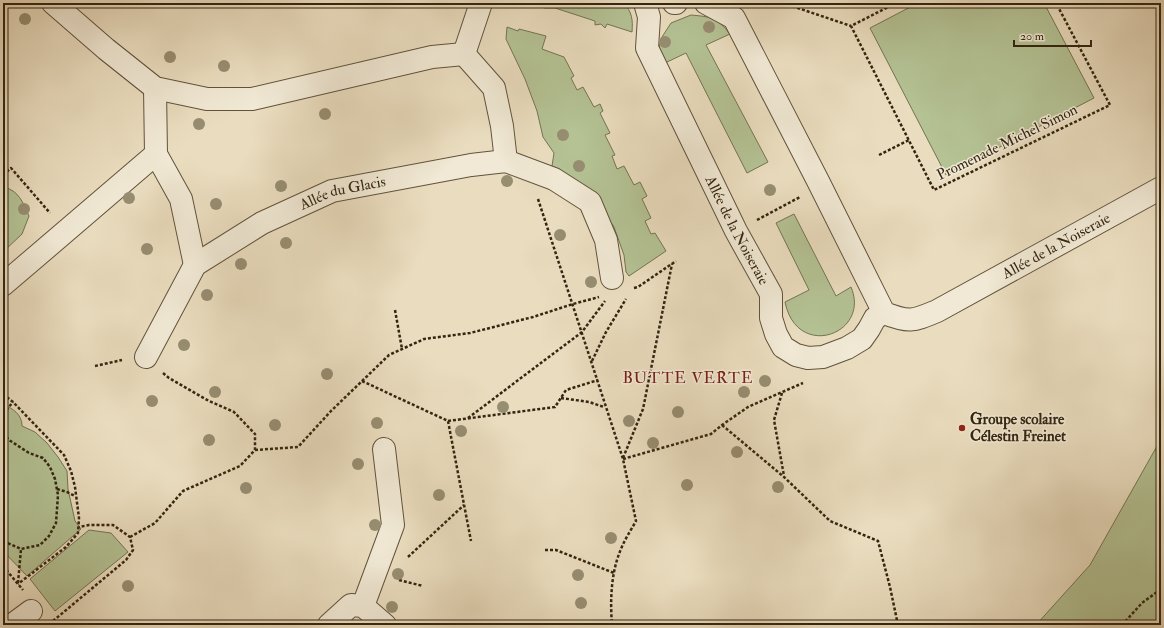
<svg xmlns="http://www.w3.org/2000/svg" width="1164" height="628" viewBox="0 0 1164 628" font-family="'IM FELL Double Pica',serif">
<style>
.green{fill:#b4c294;stroke:#747452}
.lines{fill:none;stroke-linecap:round;stroke-linejoin:round}
.minor-casing{stroke:#61533c;stroke-width:24}
.path{stroke:#332511;stroke-width:2.5;stroke-dasharray:3 2;stroke-linecap:butt}
.minor{stroke:#f1e9d5;stroke-width:22}
.tree{fill:#978d71}
.poi-dot{fill:#8f2418;stroke:#f1e9d5;stroke-width:1.5}
.labels{text-anchor:middle;stroke-width:3;stroke-linejoin:round;paint-order:stroke}
.street-label{font-size:15px;fill:#332511;stroke:#f1e9d5}
.poi-label{font-size:15px;font-weight:bold;fill:#332511;stroke:#f1e9d5;text-anchor:start}
.neighbourhood-label{font-size:16px;letter-spacing:1px;fill:#7a1f14;stroke:#f1e9d5}
</style>
<rect width="100%" height="100%" fill="#eaddbf"/>
<filter id="stains"><feTurbulence type="fractalNoise" baseFrequency=".005" numOctaves="4"/><feColorMatrix values="0 0 0 0 .2 0 0 0 0 .09 0 0 0 0 .02 0 0 0 .5 -.17"/></filter>
<radialGradient id="worn" r=".72"><stop offset=".6" stop-color="#630" stop-opacity="0"/><stop offset="1" stop-color="#630" stop-opacity=".3"/></radialGradient>
<!-- green -->
<g class="green">
<path d="M529,3H596L607,6L609,3H624C632,12 633,20 632,32L607,24L605,28L601,24L595,25V21L555,8H545Z"/>
<polygon points="918,3 1044,3 1094,98 946,175 870,28"/>
<path d="M691,15C712,17 716,17 730,34L706,45L768,162L747,173L686,53L665,63L659,47L662,37L671,23Z"/>
<polygon points="507,27 518,31 519,29 546,36 542,49 564,57 574,76 571,78 577,90 583,87 594,107 600,104 603,111 600,113 610,133 605,135 615,155 612,156 617,169 624,166 634,185 640,182 647,196 642,199 651,218 645,221 651,234 655,233 666,251 629,276 626,272 624,255 614,227 595,199 573,178 552,166 554,153 543,137 537,111 525,79 506,39"/>
<path d="M3,187C19,190 23,203 29,216L22,234L3,252Z"/>
<path d="M794,214L836,296L851,287C871,334 797,361 785,302L809,290L776,223Z"/>
<path d="M3,404C13,409 22,414 22,426L35,432L47,443L58,457L67,471L68,489L75,521L81,529L27,576L3,551Z"/>
<polygon points="1161,439 1161,625 1036,625 1090,565"/>
<polygon points="89,530 111,533 128,552 55,611 30,579"/>
</g>
<g class="lines">
<defs>
<g id="minor">
<polyline points="53,3 106,49 155,88 207,99 252,99 432,57 464,54"/>
<path id="s1" d="M645,3L649,17L647,48L736,231L771,294V318L776,334L783,347L796,355L808,358L823,357L847,348L862,339L869,329L875,318L884,313"/>
<polyline points="674,3 676,3"/>
<path id="s2" d="M706,3L734,18L818,181L884,313C910,323 913,321 937,311L1161,188"/>
<polyline points="464,54 494,88 502,126 506,161"/>
<polyline points="464,54 481,3"/>
<polyline points="155,88 156,154 181,199 195,265"/>
<polyline points="3,285 156,154"/>
<path id="s3" d="M146,357L195,265L262,223L332,191L471,165L506,161L554,179L590,202L606,240L612,278"/>
<polyline points="363,606 393,525 384,449"/>
<polyline points="12,625 31,611"/>
<polyline points="329,625 351,605 363,606 385,625"/>
</g>
</defs>
<!-- minor casing -->
<use href="#minor" class="minor-casing"/>
<!-- path -->
<g class="path">
<polyline points="783,3 851,26"/>
<polyline points="896,3 851,26 934,190 1110,105 1056,3"/>
<polyline points="879,155 909,140"/>
<polyline points="3,175 11,168 50,213"/>
<path d="M538,199L623,459L636,521C631,530 625,539 621,549C611,572 610,600 612,625"/>
<polyline points="757,220 800,197"/>
<polyline points="634,288 638,287 676,261"/>
<polyline points="395,310 402,349"/>
<polyline points="592,361 606,332 626,299"/>
<polyline points="95,366 122,360"/>
<polyline points="362,381 448,421 471,541"/>
<polyline points="782,393 774,420 784,476"/>
<polyline points="3,394 13,402 64,455 71,471 75,487 79,518 78,533 66,547 18,584"/>
<polyline points="561,398 589,402 604,407"/>
<polyline points="3,414 13,402"/>
<polyline points="468,418 582,332 605,301"/>
<polyline points="448,421 555,407 566,390 598,380"/>
<polyline points="722,425 784,477 830,521 878,541 890,587 898,625"/>
<polyline points="3,433 9,440 29,453 43,458 50,467 55,479 58,495 56,523 49,536 40,545 21,549 3,541"/>
<polyline points="255,450 298,447 331,411 389,355 424,339 470,333 533,317 573,304 599,297"/>
<polyline points="623,458 643,409 672,264"/>
<polyline points="623,459 711,434 722,425 748,407 803,383"/>
<polyline points="57,489 67,492 75,496"/>
<polyline points="130,537 155,523 183,491 240,466 255,450 255,434 234,412 209,401 169,378 163,373"/>
<polyline points="545,550 556,550 614,573"/>
<polyline points="408,557 464,505"/>
<polyline points="3,566 23,590"/>
<polyline points="399,580 423,586"/>
<polyline points="18,583 21,549"/>
<polyline points="53,621 126,560 133,550 130,537 113,525 89,525 79,527"/>
<polyline points="1122,625 1142,603 1161,589"/>
</g>
<!-- minor -->
<use href="#minor" class="minor"/>
</g>
<!-- trees -->
<g class="tree">
<circle cx="25" cy="19" r="6"/>
<circle cx="709" cy="27" r="6"/>
<circle cx="665" cy="42" r="6"/>
<circle cx="170" cy="57" r="6"/>
<circle cx="224" cy="66" r="6"/>
<circle cx="325" cy="114" r="6"/>
<circle cx="199" cy="124" r="6"/>
<circle cx="563" cy="135" r="6"/>
<circle cx="579" cy="166" r="6"/>
<circle cx="507" cy="181" r="6"/>
<circle cx="281" cy="186" r="6"/>
<circle cx="770" cy="190" r="6"/>
<circle cx="129" cy="198" r="6"/>
<circle cx="216" cy="204" r="6"/>
<circle cx="24" cy="209" r="6"/>
<circle cx="560" cy="235" r="6"/>
<circle cx="286" cy="243" r="6"/>
<circle cx="147" cy="249" r="6"/>
<circle cx="241" cy="264" r="6"/>
<circle cx="591" cy="282" r="6"/>
<circle cx="207" cy="295" r="6"/>
<circle cx="184" cy="345" r="6"/>
<circle cx="327" cy="374" r="6"/>
<circle cx="765" cy="381" r="6"/>
<circle cx="215" cy="392" r="6"/>
<circle cx="744" cy="392" r="6"/>
<circle cx="152" cy="401" r="6"/>
<circle cx="503" cy="407" r="6"/>
<circle cx="678" cy="412" r="6"/>
<circle cx="629" cy="421" r="6"/>
<circle cx="377" cy="423" r="6"/>
<circle cx="275" cy="425" r="6"/>
<circle cx="461" cy="431" r="6"/>
<circle cx="209" cy="440" r="6"/>
<circle cx="653" cy="443" r="6"/>
<circle cx="737" cy="452" r="6"/>
<circle cx="358" cy="464" r="6"/>
<circle cx="687" cy="485" r="6"/>
<circle cx="778" cy="487" r="6"/>
<circle cx="246" cy="488" r="6"/>
<circle cx="439" cy="495" r="6"/>
<circle cx="375" cy="525" r="6"/>
<circle cx="611" cy="538" r="6"/>
<circle cx="398" cy="574" r="6"/>
<circle cx="578" cy="575" r="6"/>
<circle cx="128" cy="586" r="6"/>
<circle cx="581" cy="603" r="6"/>
<circle cx="392" cy="607" r="6"/>
</g>
<!-- markers -->
<circle class="poi-dot" cx="962" cy="428" r="4"/>
<g class="labels">
<!-- street labels -->
<g class="street-label">
<text transform="translate(1007 142) rotate(-26)" y="5">Promenade Michel Simon</text>
<text dy="5" stroke="none"><textPath href="#s3" startOffset="270">Allée du Glacis</textPath></text>
<text dy="5" stroke="none"><textPath href="#s1" startOffset="249">Allée de la Noiseraie</textPath></text>
<text dy="5" stroke="none"><textPath href="#s2" startOffset="554">Allée de la Noiseraie</textPath></text>
</g>
<!-- poi labels -->
<g class="poi-label">
<text x="970" y="424">Groupe scolaire<tspan x="970" dy="17">Célestin Freinet</tspan></text>
</g>
<!-- neighbourhood labels -->
<g class="neighbourhood-label">
<text x="688" y="383">BUTTE VERTE</text>
</g>
</g>
<!-- margin -->
<rect width="1164" height="628" fill="none" stroke="#eaddbf" stroke-width="16"/>
<rect x="4" y="4" width="1156" height="620" fill="none" stroke="#332511" stroke-width="2"/>
<rect x="8" y="8" width="1148" height="612" fill="none" stroke="#332511"/>
<!-- scale -->
<path d="M1014 40v6h77v-6" fill="none" stroke="#332511" stroke-width="2"/>
<text x="1020" y="40" font-size="12" fill="#332511" stroke="#f1e9d5" stroke-width="3" paint-order="stroke">20 m</text>
<rect width="100%" height="100%" filter="url(#stains)"/>
<rect width="100%" height="100%" fill="url(#worn)"/>
</svg>
